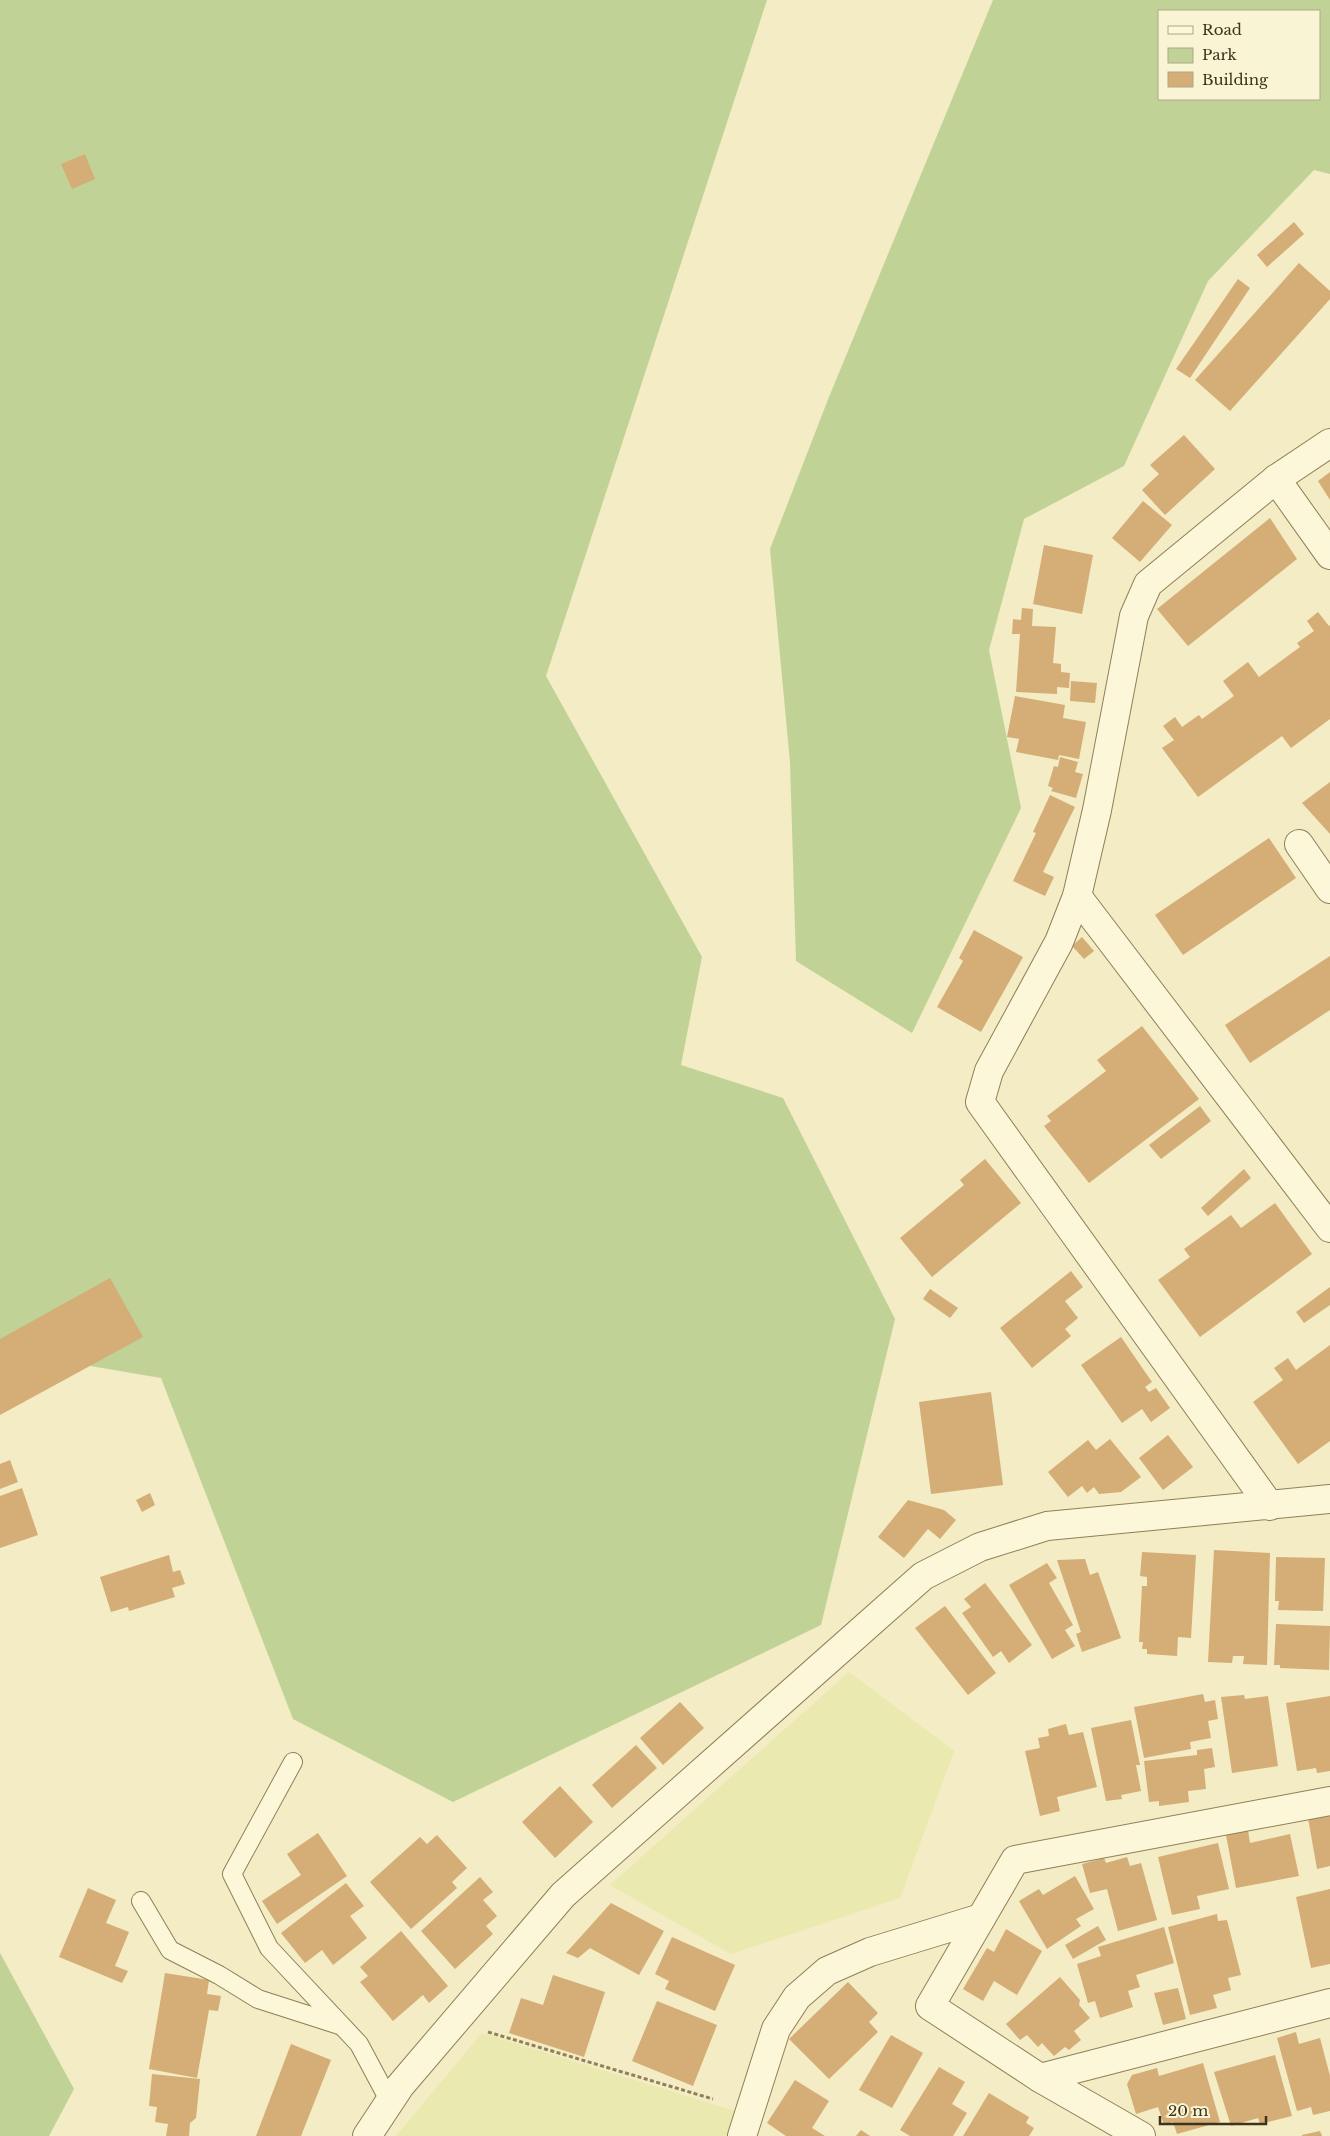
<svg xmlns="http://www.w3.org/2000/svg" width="1330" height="2136" viewBox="0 0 1330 2136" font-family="'Libre Baskerville',serif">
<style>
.farmland{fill:#e9e9b0}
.green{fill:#c1d296;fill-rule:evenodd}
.building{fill:#d5ad76}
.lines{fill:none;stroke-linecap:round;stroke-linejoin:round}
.lane-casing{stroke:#907f58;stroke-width:20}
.street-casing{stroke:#907f58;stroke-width:30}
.path{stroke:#907f58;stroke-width:3;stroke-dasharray:4 2.5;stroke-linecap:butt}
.lane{stroke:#fcf7d8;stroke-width:18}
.street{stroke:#fcf7d8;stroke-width:28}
</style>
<rect width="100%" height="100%" fill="#f3ecc4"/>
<!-- farmland -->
<g class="farmland">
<polygon points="849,1672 954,1751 900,1898 731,1954 610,1885"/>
<polygon points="482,2033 735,2111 728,2136 396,2136"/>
</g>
<!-- green -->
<g class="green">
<polygon points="0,0 767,0 546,676 702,957 681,1065 783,1098 895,1319 821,1625 453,1802 293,1719 161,1378 2,1351 0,1355"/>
<path d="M993,0H1330V174L1314,170L1208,281L1124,466L1024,519L989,650L1021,808L912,1033L796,961L790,762L770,549L829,397ZM1319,11V99H1159V11Z"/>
<polygon points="0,1953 74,2089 49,2136 0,2136"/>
</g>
<!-- building -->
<g class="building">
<polygon points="85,154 95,179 72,189 61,164"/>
<polygon points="1294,222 1304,234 1267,267 1257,255"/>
<polygon points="1299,263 1330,291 1330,299 1230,411 1195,380"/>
<polygon points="1238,279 1250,288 1190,378 1176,369"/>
<polygon points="1184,435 1215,469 1165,515 1142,490 1159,474 1150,465"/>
<polygon points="1330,472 1330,500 1318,481"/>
<polygon points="1143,501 1172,525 1140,562 1112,538"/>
<polygon points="1270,518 1297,559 1188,646 1157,609"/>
<polygon points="1044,545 1093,555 1082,614 1033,604"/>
<polygon points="1022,608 1033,609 1032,626 1056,627 1053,663 1061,664 1061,672 1070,673 1069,688 1057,687 1057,694 1016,692 1020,634 1012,634 1013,619 1021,620"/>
<polygon points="1318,612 1329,626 1330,625 1330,719 1291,748 1282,736 1198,797 1162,748 1174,740 1163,726 1175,717 1182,727 1199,715 1202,719 1234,696 1223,681 1248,662 1259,677 1300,647 1297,643 1314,631 1307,621"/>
<polygon points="1071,681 1097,683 1095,703 1070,701"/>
<polygon points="1015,696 1065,705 1063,718 1086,722 1079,759 1059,755 1058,760 1016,752 1019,739 1007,737"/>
<polygon points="1060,757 1078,762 1075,772 1083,774 1076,798 1051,791 1053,788 1048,786 1054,766 1058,767"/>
<polygon points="1330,782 1330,834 1302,803"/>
<polygon points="1050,795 1075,807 1043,872 1054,877 1045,896 1013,881 1036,833 1033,832"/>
<polygon points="1269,838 1296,878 1183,955 1155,915"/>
<polygon points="974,930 1023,957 981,1032 937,1007 963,961 959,958"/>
<polygon points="1082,937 1094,951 1084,959 1072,946"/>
<polygon points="1330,956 1330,1010 1250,1063 1225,1025"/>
<polygon points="1142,1026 1199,1099 1089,1183 1044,1126 1051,1121 1047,1116 1106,1071 1097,1060"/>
<polygon points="1200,1106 1211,1121 1161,1159 1149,1145"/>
<polygon points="985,1159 1021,1203 932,1277 900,1238 964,1185 960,1180"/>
<polygon points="1244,1169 1251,1178 1208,1216 1201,1208"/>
<polygon points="1275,1203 1312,1254 1200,1337 1158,1280 1190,1257 1184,1249 1231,1215 1241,1228"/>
<polygon points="1071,1271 1083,1287 1065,1301 1078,1318 1065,1329 1071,1336 1032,1368 1000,1328"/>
<polygon points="110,1278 143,1337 0,1415 0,1339"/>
<polygon points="1330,1287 1330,1305 1304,1323 1296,1312"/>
<polygon points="930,1289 958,1308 950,1318 923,1299"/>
<polygon points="1121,1337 1152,1382 1145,1387 1149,1392 1156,1388 1170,1408 1151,1422 1142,1409 1122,1423 1081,1365"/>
<polygon points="1330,1345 1330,1441 1298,1464 1253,1402 1283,1380 1274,1368 1288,1358 1296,1370"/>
<polygon points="991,1392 1003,1485 931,1494 919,1402"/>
<polygon points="1168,1435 1193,1467 1163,1490 1139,1458"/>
<polygon points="1110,1439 1141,1477 1121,1492 1099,1494 1094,1487 1087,1493 1082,1486 1068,1497 1048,1472 1088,1440 1096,1450"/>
<polygon points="10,1460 18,1482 0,1489 0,1464"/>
<polygon points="22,1488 38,1535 0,1548 0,1496"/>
<polygon points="150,1493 155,1505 142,1512 136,1500"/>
<polygon points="908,1500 944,1510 956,1520 940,1539 928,1529 904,1558 878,1537"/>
<polygon points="1214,1550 1270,1553 1267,1665 1243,1664 1244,1656 1233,1656 1232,1663 1208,1662"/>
<polygon points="1142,1552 1196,1555 1191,1638 1178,1637 1177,1656 1147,1654 1147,1649 1142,1649 1143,1642 1139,1642 1142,1586 1147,1586 1147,1577 1140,1576"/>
<polygon points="169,1555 173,1572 180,1570 185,1584 172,1588 175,1597 129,1611 128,1607 111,1612 100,1577"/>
<polygon points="1276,1557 1325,1558 1323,1611 1278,1610 1279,1601 1275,1601"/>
<polygon points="1085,1559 1090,1575 1098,1572 1121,1638 1082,1652 1076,1634 1081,1632 1057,1560"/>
<polygon points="1047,1563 1057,1578 1049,1583 1073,1625 1065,1630 1075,1646 1052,1659 1009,1585"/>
<polygon points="985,1583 1032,1645 1009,1663 1001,1651 993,1657 962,1613 971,1607 964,1599"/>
<polygon points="945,1606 996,1673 968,1695 915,1628"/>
<polygon points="1276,1624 1330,1626 1329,1670 1280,1668 1280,1665 1274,1665"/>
<polygon points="1203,1694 1205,1702 1215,1700 1218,1719 1208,1721 1211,1738 1190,1742 1191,1749 1144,1758 1134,1707"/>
<polygon points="1244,1695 1245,1699 1268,1696 1278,1766 1232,1773 1221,1697"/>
<polygon points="1330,1696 1330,1771 1317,1773 1316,1768 1297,1771 1286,1703"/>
<polygon points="680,1702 704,1728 663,1765 640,1738"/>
<polygon points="1131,1720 1140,1765 1136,1765 1141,1791 1121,1795 1122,1799 1106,1801 1091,1728"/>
<polygon points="1066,1724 1069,1735 1083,1732 1097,1787 1057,1797 1060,1811 1040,1816 1025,1751 1040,1748 1038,1738 1049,1736 1048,1729"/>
<polygon points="636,1745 657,1768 612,1808 592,1785"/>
<polygon points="1212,1748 1215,1767 1204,1769 1206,1789 1188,1791 1189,1802 1159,1806 1159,1801 1149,1802 1144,1761 1197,1755 1197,1750"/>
<polygon points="560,1786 593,1822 555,1858 522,1822"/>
<polygon points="1330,1814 1330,1866 1317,1869 1308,1818"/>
<polygon points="1248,1830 1250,1843 1290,1834 1299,1876 1236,1888 1226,1835"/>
<polygon points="318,1833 347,1876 277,1924 262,1901 301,1875 287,1854"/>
<polygon points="437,1835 467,1868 452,1882 457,1888 411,1929 370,1882 420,1837 427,1844"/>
<polygon points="1218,1843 1229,1889 1197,1896 1200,1909 1172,1915 1158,1857"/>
<polygon points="1127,1857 1130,1866 1141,1863 1157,1920 1118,1931 1107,1889 1090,1893 1082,1864 1104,1858 1106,1863"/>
<polygon points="1075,1876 1094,1909 1076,1919 1081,1926 1047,1949 1019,1901 1039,1889 1043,1895"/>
<polygon points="480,1877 493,1892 483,1900 497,1916 486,1926 493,1934 455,1969 421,1931"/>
<polygon points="346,1883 364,1906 350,1916 367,1938 333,1965 322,1950 305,1963 281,1933"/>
<polygon points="88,1888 116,1900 106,1923 129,1932 115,1966 128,1971 122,1983 59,1957"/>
<polygon points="1330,1889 1330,1964 1311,1968 1296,1897"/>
<polygon points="611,1903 664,1931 639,1975 590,1948 578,1958 566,1953"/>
<polygon points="1217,1914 1218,1921 1227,1920 1241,1975 1228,1978 1231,1990 1213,1995 1217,2008 1190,2015 1168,1927"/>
<polygon points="1098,1926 1106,1940 1073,1959 1065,1945"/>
<polygon points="1164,1927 1174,1963 1136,1975 1140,1987 1128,1991 1133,2007 1100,2018 1095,2001 1088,2003 1077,1964 1101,1956 1098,1947"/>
<polygon points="1006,1929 1042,1951 1017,1995 994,1981 983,2001 963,1989 987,1948 994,1952"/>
<polygon points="401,1931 448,1986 429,2003 423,1995 393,2021 360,1982 368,1976 360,1967"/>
<polygon points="672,1937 735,1965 715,2011 665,1989 669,1981 655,1974"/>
<polygon points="165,1973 209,1980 207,1994 221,1996 218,2011 209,2010 197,2078 149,2069"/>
<polygon points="553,1975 605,1992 584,2057 509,2033 521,1998 543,2005"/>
<polygon points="1060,1977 1080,2000 1079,2005 1090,2018 1074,2031 1081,2040 1069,2050 1065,2047 1054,2056 1042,2043 1038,2047 1027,2035 1020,2040 1006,2024"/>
<polygon points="848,1982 878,2013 869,2022 878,2032 829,2079 789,2039"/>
<polygon points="1178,1988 1186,2019 1163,2025 1154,1993"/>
<polygon points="657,2001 717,2025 693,2086 632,2061"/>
<polygon points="1296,2032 1299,2044 1320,2038 1330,2076 1330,2111 1313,2115 1311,2107 1297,2111 1277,2038"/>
<polygon points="891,2035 923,2053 892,2108 859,2090"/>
<polygon points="291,2044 331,2060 301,2136 256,2136"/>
<polygon points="1275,2055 1292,2116 1260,2124 1258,2118 1231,2126 1214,2072"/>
<polygon points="1203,2063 1220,2122 1177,2134 1173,2122 1164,2125 1158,2107 1136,2114 1127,2084 1132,2075 1157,2068 1159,2076"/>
<polygon points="939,2067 965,2082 952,2104 967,2113 953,2136 910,2136 900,2130"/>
<polygon points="152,2074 200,2079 196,2118 190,2123 189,2136 166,2136 168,2124 155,2122 157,2107 149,2106"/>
<polygon points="795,2080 829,2101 812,2128 825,2136 786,2136 767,2123"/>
<polygon points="989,2093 1029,2117 1026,2123 1034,2128 1029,2136 963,2136"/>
<polygon points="861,2130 870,2136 856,2136"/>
<polygon points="1320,2131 1322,2136 1302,2136 1302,2135"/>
</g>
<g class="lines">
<defs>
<g id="lane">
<polyline points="293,1762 232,1874 269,1948 359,2044 390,2102"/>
<polyline points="141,1901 170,1950 219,1975 258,1999 339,2025"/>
</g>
<g id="street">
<polyline points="1276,479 1330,555"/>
<polyline points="1299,844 1330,889"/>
<polyline points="1077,896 1330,1228"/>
<polyline points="1270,1506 980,1102 989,1071 1059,942 1077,896 1097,810 1134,616 1148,584 1276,479 1330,443"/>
<polyline points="1040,2078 1330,2003"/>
<polyline points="367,2136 400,2086 563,1895 923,1576 980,1547 1047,1526 1330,1499"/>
<polyline points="742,2136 776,2029 797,1997 827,1971 870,1952 981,1918"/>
<polyline points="1141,2136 1040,2078 930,2006 1015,1860 1330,1801"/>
</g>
</defs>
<!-- lane casing -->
<use href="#lane" class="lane-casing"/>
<!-- street casing -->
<use href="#street" class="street-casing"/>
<!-- path -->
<polyline class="path" points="488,2032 713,2099"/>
<!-- lane -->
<use href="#lane" class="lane"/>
<!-- street -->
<use href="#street" class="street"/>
</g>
<!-- legend -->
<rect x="1158" y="10" width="162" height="90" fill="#f9f5d4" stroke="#aea78b"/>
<rect x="1168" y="26" width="25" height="8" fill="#fcf7d8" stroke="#aea78b"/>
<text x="1202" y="35" font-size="15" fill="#3e331d">Road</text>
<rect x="1168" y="48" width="25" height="15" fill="#c1d296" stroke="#aea78b"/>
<text x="1202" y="60" font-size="15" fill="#3e331d">Park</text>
<rect x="1168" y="72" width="25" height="15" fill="#d5ad76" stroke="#aea78b"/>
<text x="1202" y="85" font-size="15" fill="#3e331d">Building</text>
<!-- scale -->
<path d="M1160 2116v8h106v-8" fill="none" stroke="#3e331d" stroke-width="2.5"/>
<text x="1168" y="2116" font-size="15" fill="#3e331d" stroke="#f9f5d4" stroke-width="4" paint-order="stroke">20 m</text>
</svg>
